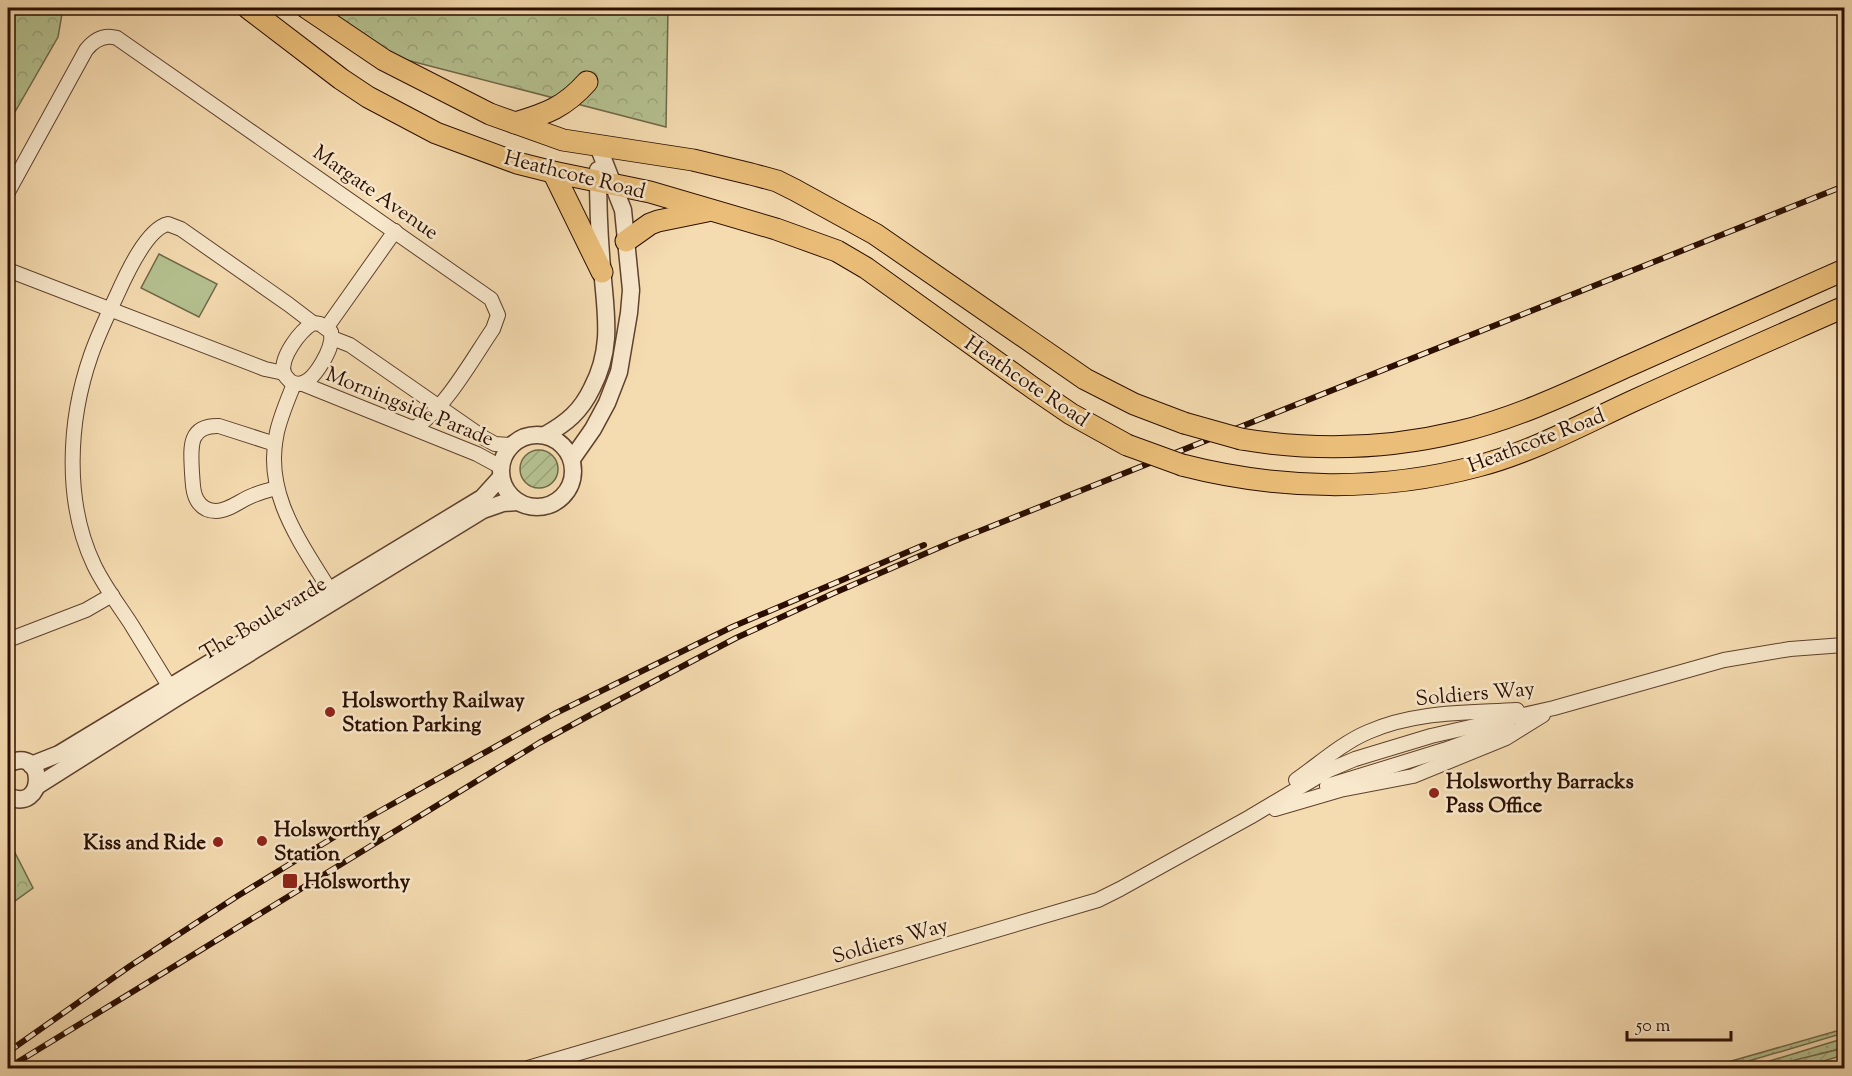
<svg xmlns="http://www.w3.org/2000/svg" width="1852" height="1076" viewBox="0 0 1852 1076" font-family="'Sorts Mill Goudy',serif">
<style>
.grass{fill:url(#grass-dots);stroke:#706848;stroke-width:1.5}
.forest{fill:url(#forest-crowns);stroke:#706848;stroke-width:1.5}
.garden{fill:url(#garden-furrows);stroke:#706848;stroke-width:1.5}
.pitch{fill:#b5c190;stroke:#706848;stroke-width:1.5}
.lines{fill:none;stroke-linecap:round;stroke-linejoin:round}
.minor-casing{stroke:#5e412d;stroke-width:16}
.tertiary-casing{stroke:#5e412d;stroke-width:19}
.primary-casing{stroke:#2b0e01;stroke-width:23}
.minor{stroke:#f8e8cc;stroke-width:14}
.tertiary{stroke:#f8e8cc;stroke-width:16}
.primary{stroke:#eabe78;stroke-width:21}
.rail-casing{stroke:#2b0e01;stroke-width:6}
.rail{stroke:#f8e8cc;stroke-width:4;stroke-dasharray:11;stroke-linecap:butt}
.primary-bridge-casing{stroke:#2b0e01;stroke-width:23;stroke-linecap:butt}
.primary-bridge{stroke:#eabe78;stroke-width:21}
.poi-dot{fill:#8f2418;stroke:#f8e8cc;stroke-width:2}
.labels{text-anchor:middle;stroke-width:5;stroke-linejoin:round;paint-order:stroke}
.street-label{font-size:21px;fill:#2b0e01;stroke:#f8e8cc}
.poi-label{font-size:21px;font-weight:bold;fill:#2b0e01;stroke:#f8e8cc;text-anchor:start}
</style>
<defs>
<pattern id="grass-dots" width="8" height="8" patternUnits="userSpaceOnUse" patternTransform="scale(1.5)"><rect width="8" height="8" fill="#b5c190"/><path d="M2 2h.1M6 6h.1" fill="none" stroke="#9ca57a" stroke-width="1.8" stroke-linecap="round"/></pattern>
<pattern id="forest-crowns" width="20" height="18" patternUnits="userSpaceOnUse" patternTransform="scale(1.5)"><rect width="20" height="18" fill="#b5c190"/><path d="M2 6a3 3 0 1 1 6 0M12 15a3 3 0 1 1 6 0" fill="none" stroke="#9ca57a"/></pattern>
<pattern id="garden-furrows" width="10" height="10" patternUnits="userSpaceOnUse" patternTransform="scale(1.5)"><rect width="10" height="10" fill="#b5c190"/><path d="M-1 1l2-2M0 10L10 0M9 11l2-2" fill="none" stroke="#9ca57a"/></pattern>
</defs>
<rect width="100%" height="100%" fill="#f5dbb0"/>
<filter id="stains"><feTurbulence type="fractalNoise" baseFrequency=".00333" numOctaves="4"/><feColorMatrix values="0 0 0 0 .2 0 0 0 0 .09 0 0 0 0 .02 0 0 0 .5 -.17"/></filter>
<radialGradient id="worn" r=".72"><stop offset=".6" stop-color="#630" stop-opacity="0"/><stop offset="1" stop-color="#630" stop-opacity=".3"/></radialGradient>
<!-- grass -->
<g class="grass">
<polygon points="1840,1030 1844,1031 1844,1033 1725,1068 1707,1068"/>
<path d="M1842,1039L1839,1047L1836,1050C1812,1054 1788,1068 1765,1068L1763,1063Z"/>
</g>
<!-- forest -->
<g class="forest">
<polygon points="8,8 63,8 58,37 8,124"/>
<polygon points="310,8 668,8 666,127 376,52"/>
<polygon points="8,839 33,888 8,906"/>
</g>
<!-- garden -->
<g class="garden">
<circle cx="539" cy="469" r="19"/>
<polygon points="1844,1038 1844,1055 1800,1068 1777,1068 1795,1060 1836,1050"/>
</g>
<!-- pitch -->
<polygon class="pitch" points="159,254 217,284 199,317 141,288"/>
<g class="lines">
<defs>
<g id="minor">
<path d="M8,192L86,50C94,40 104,34 117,38L491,299L498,315L493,329C473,358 444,411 414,428"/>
<polyline points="8,270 265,369 284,373"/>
<path d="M313,323L320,324L331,332C333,343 328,353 322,363C316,373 304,391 290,381C288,379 286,377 284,374C279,358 300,331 313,323Z"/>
<polyline points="327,327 395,231"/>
<polyline points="332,338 350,345 484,438 495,444 511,445"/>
<path d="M294,384C288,399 281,415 277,432C263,492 299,540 329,589"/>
<polyline points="303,384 477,454 501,467"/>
<path d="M275,444L219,426C187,425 191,449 192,473C193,482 192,492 197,500C201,507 208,511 216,511C229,511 242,499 254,495C261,492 269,490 277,488"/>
<polyline points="8,640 86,610 112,595"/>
<path d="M174,694C159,670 145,647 131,624C118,604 104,586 94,565C64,502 68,421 91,355C98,335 107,316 116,297C125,277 146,229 168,224L181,229L288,304L313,323"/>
<path d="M1296,780C1319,764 1342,743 1368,732C1415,711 1467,713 1517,710"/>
<polyline points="1327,786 1444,750 1508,727"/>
<polyline points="1275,809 1340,790 1413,776 1506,738 1543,715"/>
<polyline points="528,1068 1098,900 1120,889 1250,817 1329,770 1355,759 1431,736 1554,708 1724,660 1790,649 1844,645"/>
</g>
<g id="tertiary">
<circle cx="537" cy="471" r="36"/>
<path d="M545,435C567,423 581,411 592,388C614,346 605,311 602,267C599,234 598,203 598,170"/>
<polyline points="572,459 593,429 607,403 619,372 629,313 631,290 623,210 598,146"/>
<path d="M8,764C47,744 46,815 8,796"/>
<polyline points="31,765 59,754 482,498 501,477"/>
<polyline points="37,786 176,698 483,510 503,503 518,502"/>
</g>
<g id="primary">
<polyline points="248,8 341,79 368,97 436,133 517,163 553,172 650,192 776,229 837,251 866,268 1033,388 1071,414 1127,445"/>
<polyline points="307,8 384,60 490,114 563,140 693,160 751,174 777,181 795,190 875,234 1085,379 1134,404 1184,423"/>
<path d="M515,123C546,114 565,107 587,82"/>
<polyline points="553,172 602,272"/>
<polyline points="626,241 650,224 658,221 707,211"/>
<path d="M1241,439C1313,451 1387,449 1458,432C1517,418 1573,391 1628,366C1700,334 1772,302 1844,270"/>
<path d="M1182,465C1279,490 1381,492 1478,466C1532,452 1583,424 1633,401C1703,369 1774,338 1844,307"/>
</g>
</defs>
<!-- minor casing -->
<use href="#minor" class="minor-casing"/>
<!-- tertiary casing -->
<use href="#tertiary" class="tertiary-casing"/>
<!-- primary casing -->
<use href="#primary" class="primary-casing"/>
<!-- minor -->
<use href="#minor" class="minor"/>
<!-- tertiary -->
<use href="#tertiary" class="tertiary"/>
<!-- primary -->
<use href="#primary" class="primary"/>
<defs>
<g id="rail">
<polyline points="8,1052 130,966 236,897 344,831 554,714 732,627 924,545"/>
<polyline points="8,1068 539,743 594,713 736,638 834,593 952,542 1844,186"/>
</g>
</defs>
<!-- rail casing -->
<use href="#rail" class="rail-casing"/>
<!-- rail -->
<use href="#rail" class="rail"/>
<defs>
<g id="primary-bridge">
<polyline points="1184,423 1241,439"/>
<polyline points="1127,445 1182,465"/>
</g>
</defs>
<!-- primary-bridge casing -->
<use href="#primary-bridge" class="primary-bridge-casing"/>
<!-- primary-bridge -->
<use href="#primary-bridge" class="primary-bridge"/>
</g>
<!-- markers -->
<g class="poi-dot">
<circle cx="330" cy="712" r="6"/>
<circle cx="1434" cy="793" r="6"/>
<circle cx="262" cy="841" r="6"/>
<circle cx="218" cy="842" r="6"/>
<rect x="282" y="873" width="16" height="16" rx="3"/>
</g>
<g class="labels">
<!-- street labels -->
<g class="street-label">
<text transform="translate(575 174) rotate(14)" y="7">Heathcote Road</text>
<text transform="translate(376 192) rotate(35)" y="7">Margate Avenue</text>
<text transform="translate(1027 381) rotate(34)" y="7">Heathcote Road</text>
<text transform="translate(410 406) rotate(22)" y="7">Morningside Parade</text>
<text transform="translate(1536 440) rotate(-21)" y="7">Heathcote Road</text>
<text transform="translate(263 618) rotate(-31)" y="7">The Boulevarde</text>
<text transform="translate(1475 693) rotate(-5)" y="7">Soldiers Way</text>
<text transform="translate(890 940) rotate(-16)" y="7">Soldiers Way</text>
</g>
<!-- poi labels -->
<g class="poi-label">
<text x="342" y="707">Holsworthy Railway<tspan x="342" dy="24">Station Parking</tspan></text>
<text x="1446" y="788">Holsworthy Barracks<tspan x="1446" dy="24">Pass Office</tspan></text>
<text x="274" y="836">Holsworthy<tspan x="274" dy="24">Station</tspan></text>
<text x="206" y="849" text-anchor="end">Kiss and Ride</text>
<text x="304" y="888">Holsworthy</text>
</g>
</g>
<!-- margin -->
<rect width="1852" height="1076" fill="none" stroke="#f5dbb0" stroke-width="30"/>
<rect x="9" y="9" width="1834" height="1058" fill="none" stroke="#2b0e01" stroke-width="3"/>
<rect x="15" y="15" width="1822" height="1046" fill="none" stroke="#2b0e01" stroke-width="1.5"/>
<!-- scale -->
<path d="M1627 1031v9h104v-9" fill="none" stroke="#2b0e01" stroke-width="3"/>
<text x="1636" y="1031" font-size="18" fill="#2b0e01" stroke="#f8e8cc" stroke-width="4.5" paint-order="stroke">50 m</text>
<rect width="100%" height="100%" filter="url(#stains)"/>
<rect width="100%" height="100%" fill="url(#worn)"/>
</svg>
